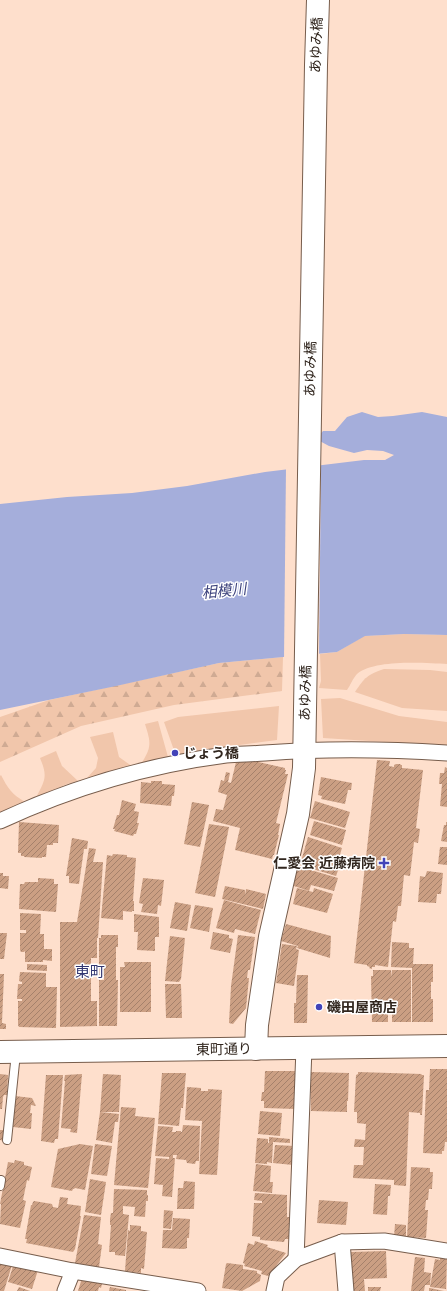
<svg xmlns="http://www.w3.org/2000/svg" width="447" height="1291" viewBox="0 0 447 1291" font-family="'Noto Serif','Noto Sans JP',serif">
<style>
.grass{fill:#f1c6ab}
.forest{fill:url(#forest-firs)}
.water{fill:#a5aedb}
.pier{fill:#fedfcc}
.building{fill:url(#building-hatch)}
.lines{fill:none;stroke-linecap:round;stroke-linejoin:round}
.lane-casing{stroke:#775d4c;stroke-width:10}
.street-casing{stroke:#775d4c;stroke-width:17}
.secondary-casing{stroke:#775d4c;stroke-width:24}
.lane{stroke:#fff;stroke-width:8}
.street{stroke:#fff;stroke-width:15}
.secondary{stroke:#fff;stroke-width:22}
.poi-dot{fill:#4243b8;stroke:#fff;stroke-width:1.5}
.labels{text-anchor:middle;stroke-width:3;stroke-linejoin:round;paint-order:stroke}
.street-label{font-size:14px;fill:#31261e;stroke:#fff}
.poi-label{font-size:14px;font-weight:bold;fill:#31261e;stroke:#fff;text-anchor:start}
.water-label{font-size:15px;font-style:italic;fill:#3d437d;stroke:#fff}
.neighbourhood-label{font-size:15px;fill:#313671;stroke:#fff}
</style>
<defs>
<pattern id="forest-firs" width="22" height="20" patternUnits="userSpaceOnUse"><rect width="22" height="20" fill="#f1c6ab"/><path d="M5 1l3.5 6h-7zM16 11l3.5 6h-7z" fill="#cfaa93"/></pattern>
<pattern id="building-hatch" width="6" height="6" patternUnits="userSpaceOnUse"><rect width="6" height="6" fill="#cb9f83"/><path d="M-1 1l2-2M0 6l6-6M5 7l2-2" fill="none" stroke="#a5816b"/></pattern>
</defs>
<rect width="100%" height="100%" fill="#fedfcc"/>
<!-- grass -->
<g class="grass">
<path d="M404,634L447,635V664C425,663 375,659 357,674C353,678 350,686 347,690L319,688L321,681L320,654L337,652L364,636Z"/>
<path d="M384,669L430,670L447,672V711L402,708L355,692C365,677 367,675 384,669Z"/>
<polygon points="340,698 399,716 447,722 447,746 323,738 321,699"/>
<polygon points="279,706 277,740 224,747 176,756 164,722 178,717"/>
<path d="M158,721L168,757L141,764C152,747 151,743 145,724Z"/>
<polygon points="113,732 119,757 133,767 87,778 96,768 98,758 90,737"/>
<path d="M56,751L62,766L78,781L67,784L36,798C45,780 48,777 40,758Z"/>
<path d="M1,775C8,789 12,794 25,802L0,813V776Z"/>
</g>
<!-- forest -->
<polygon class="forest" points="283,657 282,691 174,705 81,726 0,762 0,717 49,700 219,663"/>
<!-- water -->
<polygon class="water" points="362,412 378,417 393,416 422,412 447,417 447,635 404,634 365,636 337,652 219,663 116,686 0,710 0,504 67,497 132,493 187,486 265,472 364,460 385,460 394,455 383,451 367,450 354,453 329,446 316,439 323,431 335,431 347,417"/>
<!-- pier -->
<polygon class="pier" points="321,463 319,656 284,659 286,468"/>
<!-- building -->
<g class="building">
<polygon points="245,759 285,768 285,770 286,770 285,774 288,774 276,823 280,824 278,835 279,835 274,855 273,855 272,859 235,850 240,828 213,821 216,809 223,810 227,795 218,792 221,780 224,781 226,772 230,773 228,782 231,783 236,762 240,762 241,760"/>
<polygon points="377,760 390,761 389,766 394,767 394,765 396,764 401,764 400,765 402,765 402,768 423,770 416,828 420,829 418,843 414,842 410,876 404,875 401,906 398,906 396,922 393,921 388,967 375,965 375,967 372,967 372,969 369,968 370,967 367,966 367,965 354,963"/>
<polygon points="445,767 447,768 447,807 440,806 442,784 439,784 440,773 444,773"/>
<polygon points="321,777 352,783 351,790 348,790 345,804 321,799 322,796 318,795"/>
<polygon points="151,781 162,781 162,784 175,785 174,796 172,796 171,806 140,803 141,782 151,783"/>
<polygon points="122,800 136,804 134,811 139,812 137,823 139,823 136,834 134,834 133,836 114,831 115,829 113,829 117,815 119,815"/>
<polygon points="315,801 350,812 345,828 310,818"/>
<polygon points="192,802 209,805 200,847 184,844"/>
<polygon points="314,821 346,830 342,845 310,835"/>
<polygon points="19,822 59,825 58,843 53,843 53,845 47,845 46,857 42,857 42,858 24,857 24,856 21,856 21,853 18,853"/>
<polygon points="446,822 447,822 447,842 441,841 444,825 446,825"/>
<polygon points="209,824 229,827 215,897 195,893"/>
<polygon points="308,837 342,848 337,864 340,865 336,876 300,865"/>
<polygon points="72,838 88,841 87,849 84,849 79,884 69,883 69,876 66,876"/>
<polygon points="440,847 447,847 447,865 438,864"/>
<polygon points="89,848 96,849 93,862 103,862 98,938 97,938 97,958 91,958 91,1001 97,1001 97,1026 60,1027 60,922 77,922"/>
<polygon points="113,854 127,855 127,857 136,858 133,901 134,901 134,911 132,911 132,912 123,911 123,920 101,918 107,855 112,856"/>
<polygon points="297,866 338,878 334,891 311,885 309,891 291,885"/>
<polygon points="427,871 443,873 441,894 437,894 436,903 418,902 420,876 425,877"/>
<polygon points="0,873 3,873 3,876 9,876 8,889 0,888"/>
<polygon points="38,878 54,879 54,884 58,884 56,912 19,909 20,884 24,884 25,882 38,882"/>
<polygon points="143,878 164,880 161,906 158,905 157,914 141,912 143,904 139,903"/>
<polygon points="225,886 245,890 245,895 246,889 266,894 263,909 222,899"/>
<polygon points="297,888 313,892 314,888 333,894 327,913 293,904"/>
<polygon points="224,900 261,910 255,934 235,929 234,933 216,928"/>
<polygon points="175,902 191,905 187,931 170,928"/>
<polygon points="195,905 213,908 209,932 190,928"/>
<polygon points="20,913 41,914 40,934 44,934 44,949 52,949 52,961 43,960 43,962 25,962 25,951 24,952 21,952 20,950 20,933 26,933 26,930 20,930"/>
<polygon points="134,914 159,917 159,937 155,937 155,951 137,950 138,932 134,932"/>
<polygon points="286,924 331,936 330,958 297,948 298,946 281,941"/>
<polygon points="213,932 229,935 229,938 233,939 230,953 210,949"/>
<polygon points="0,933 7,933 4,959 0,959"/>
<polygon points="101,935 118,935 118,947 116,947 116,980 118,980 117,1026 99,1026 99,980 104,980 104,975 99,975 99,938 101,938"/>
<polygon points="238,935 255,937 250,970 248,970 247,978 249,978 246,1008 233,1024 229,1023 231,986"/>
<polygon points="170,936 185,938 181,979 179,982 165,981"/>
<polygon points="392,942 409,943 409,948 414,948 413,964 433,964 433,982 431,982 431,999 433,999 433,1022 412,1022 412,968 391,967"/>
<polygon points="282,944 297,946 296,949 299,950 294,986 276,983"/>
<polygon points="124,962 151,962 151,1012 120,1012 120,967 125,967"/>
<polygon points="27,964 47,965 47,971 27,970"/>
<polygon points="373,970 391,970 391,977 392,970 411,970 411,1022 392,1022 392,1000 391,999 391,1001 388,1001 388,1022 372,1022 371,976 373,976"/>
<polygon points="20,972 46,973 46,987 57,987 56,1028 19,1027 18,1025 18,1001 22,1001 22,999 17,999 18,984 22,984 22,982 19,981"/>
<polygon points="0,974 4,974 2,1023 6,1024 6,1029 0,1029"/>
<polygon points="297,975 308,975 307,1023 294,1023 294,1003 296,1003"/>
<polygon points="165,984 181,984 182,1018 166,1018"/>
<polygon points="430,1069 447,1069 447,1142 445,1142 444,1151 442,1151 442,1154 423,1153 426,1090 429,1090"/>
<polygon points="265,1071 295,1071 297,1073 296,1109 264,1108 264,1101 261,1101 262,1092 264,1092"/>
<polygon points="311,1072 349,1073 348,1101 347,1101 347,1112 311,1111"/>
<polygon points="358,1072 422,1074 421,1075 424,1075 422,1115 420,1115 420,1113 409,1112 406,1186 394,1185 394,1180 353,1178 354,1165 363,1165 364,1147 354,1147 355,1139 365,1140 366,1124 357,1123 357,1112 354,1112 356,1075 358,1074"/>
<polygon points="162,1073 186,1073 183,1108 181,1108 179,1126 158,1124"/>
<polygon points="0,1074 8,1075 7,1095 4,1095 3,1097 2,1109 0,1109"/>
<polygon points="82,1074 77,1133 70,1132 71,1129 61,1128 65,1081 64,1081 65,1075"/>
<polygon points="103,1074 121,1075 119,1112 100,1112"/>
<polygon points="46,1075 63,1075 58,1139 55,1139 54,1143 41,1141"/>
<polygon points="187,1087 201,1088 201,1091 208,1091 208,1089 222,1090 217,1175 199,1174 202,1121 185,1120"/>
<polygon points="15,1096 32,1098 36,1106 31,1105 30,1113 32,1113 31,1129 13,1127"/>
<polygon points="121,1107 136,1108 135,1116 155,1118 148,1188 114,1185"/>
<polygon points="260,1111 282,1113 280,1136 258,1134"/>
<polygon points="100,1112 119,1114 118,1122 115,1122 112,1143 96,1140"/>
<polygon points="183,1125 200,1126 199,1161 196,1161 195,1164 187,1163 186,1160 176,1159 177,1155 173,1155 173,1158 175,1158 172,1197 162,1196 163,1185 154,1184 156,1158 169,1159 169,1157 155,1156 158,1126 173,1127 172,1132 176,1132 176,1131 181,1131 181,1132 182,1132"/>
<polygon points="0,1130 5,1130 4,1141 0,1140"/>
<polygon points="269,1137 290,1139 290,1143 273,1142 272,1163 267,1162 267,1164 255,1163 257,1138 268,1139 268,1143 269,1143"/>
<polygon points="80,1144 93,1146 85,1190 75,1188 74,1189 73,1189 72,1191 51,1187 58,1149"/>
<polygon points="95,1144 112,1146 107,1176 91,1174"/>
<polygon points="275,1145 294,1146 293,1165 273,1163"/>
<polygon points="15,1160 24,1162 24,1165 32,1167 29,1181 27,1180 23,1200 26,1201 20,1228 0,1224 1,1204 0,1204 8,1162 14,1163"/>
<polygon points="256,1164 271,1166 270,1182 273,1182 272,1193 253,1191"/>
<polygon points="411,1167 430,1168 430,1172 433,1172 432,1189 429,1189 428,1200 426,1200 425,1210 428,1210 426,1238 407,1237"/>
<polygon points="90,1179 106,1182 101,1215 85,1212"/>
<polygon points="184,1181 195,1182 194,1209 177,1209 178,1188 183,1188"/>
<polygon points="375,1184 391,1185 390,1196 388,1196 387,1215 373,1214"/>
<polygon points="114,1189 147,1190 147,1195 148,1195 148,1201 146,1201 145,1217 134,1216 135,1207 123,1206 123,1214 129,1215 125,1256 115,1255 115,1252 109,1252 111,1225 110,1225 110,1219 111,1213 113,1213"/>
<polygon points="255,1193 287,1195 287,1217 293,1217 291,1239 285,1239 284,1242 261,1240 262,1239 260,1240 260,1237 252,1236 254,1203 262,1203 262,1201 254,1200"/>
<polygon points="60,1197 68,1198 67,1204 81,1206 80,1216 81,1216 75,1249 73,1252 26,1243 27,1239 25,1239 31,1205 32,1205 33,1202 34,1201 52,1204 53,1207 58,1208"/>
<polygon points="319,1200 348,1202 346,1225 317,1223"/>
<polygon points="164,1210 173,1211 171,1229 163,1228"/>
<polygon points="84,1215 101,1217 98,1244 102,1245 99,1267 75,1263"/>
<polygon points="173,1218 190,1219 189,1238 187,1238 187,1248 184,1249 162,1248 163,1230 172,1230"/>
<polygon points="395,1224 406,1225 406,1237 394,1237"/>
<polygon points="130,1225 141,1226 141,1231 147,1232 144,1269 141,1268 141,1273 125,1271 128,1230 130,1231"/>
<polygon points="255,1241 268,1245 267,1247 286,1253 273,1270 272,1277 261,1274 262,1271 244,1266 245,1264 243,1263 248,1243 254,1245"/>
<polygon points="386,1251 387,1278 364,1279 365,1291 351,1291 350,1252"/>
<polygon points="415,1257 425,1258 424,1272 431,1273 430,1285 425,1285 424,1291 411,1291"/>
<polygon points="440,1257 447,1258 446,1289 430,1287 435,1259 440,1260"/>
<polygon points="0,1262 12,1265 4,1291 0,1291"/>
<polygon points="14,1263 38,1270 32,1289 8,1282"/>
<polygon points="227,1263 243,1265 243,1269 257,1271 257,1273 261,1275 260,1281 242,1291 222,1288 226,1264"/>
<polygon points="82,1278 102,1284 101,1288 99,1287 98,1291 78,1291"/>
<polygon points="19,1287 30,1291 17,1291"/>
<polygon points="110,1287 126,1290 126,1291 109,1291"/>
<polygon points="368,1287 381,1287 380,1291 368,1291"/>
<polygon points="429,1288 430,1288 444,1291 429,1291"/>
</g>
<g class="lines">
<defs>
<g id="lane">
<polyline points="7,1140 16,1053"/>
<polyline points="0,1186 1,1180"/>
</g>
<g id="street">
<path d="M0,821C71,788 148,765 226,755C239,754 252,754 265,753C326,748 387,749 447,753"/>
<polyline points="342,1242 346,1291"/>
<polyline points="0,1256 73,1271 198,1291"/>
<polyline points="296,1259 304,1048"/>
<polyline points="65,1291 73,1271"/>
<polyline points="274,1291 277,1277 296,1259 342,1242 384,1241 447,1251"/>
</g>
<g id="secondary">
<polyline points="256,1049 257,1025 270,937 298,814 304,768 316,65 318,0"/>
<polyline points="0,1052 447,1046"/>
</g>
</defs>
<!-- lane casing -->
<use href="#lane" class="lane-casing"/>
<!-- street casing -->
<use href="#street" class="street-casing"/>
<!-- secondary casing -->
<use href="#secondary" class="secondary-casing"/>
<!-- lane -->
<use href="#lane" class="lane"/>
<!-- street -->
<use href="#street" class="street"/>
<!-- secondary -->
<use href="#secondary" class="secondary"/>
</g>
<!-- markers -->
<g class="poi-dot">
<circle cx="175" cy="753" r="4"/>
<path d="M382 857h4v4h4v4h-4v4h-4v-4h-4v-4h4z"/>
<circle cx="319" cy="1007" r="4"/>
</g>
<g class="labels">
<!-- street labels -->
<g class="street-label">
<text transform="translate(316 45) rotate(-88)" y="5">あゆみ橋</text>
<text transform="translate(310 369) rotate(-89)" y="5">あゆみ橋</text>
<text transform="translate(305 693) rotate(-89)" y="5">あゆみ橋</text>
<text transform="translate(224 1049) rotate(-1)" y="5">東町通り</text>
</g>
<!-- poi labels -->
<g class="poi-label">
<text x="183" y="758">じょう橋</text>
<text x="375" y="868" text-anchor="end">仁愛会 近藤病院</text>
<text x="327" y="1012">磯田屋商店</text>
</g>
<!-- water labels -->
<g class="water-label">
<text transform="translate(224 591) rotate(-6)" y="5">相模川</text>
</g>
<!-- neighbourhood labels -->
<g class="neighbourhood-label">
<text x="90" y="977">東町</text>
</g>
</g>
</svg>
